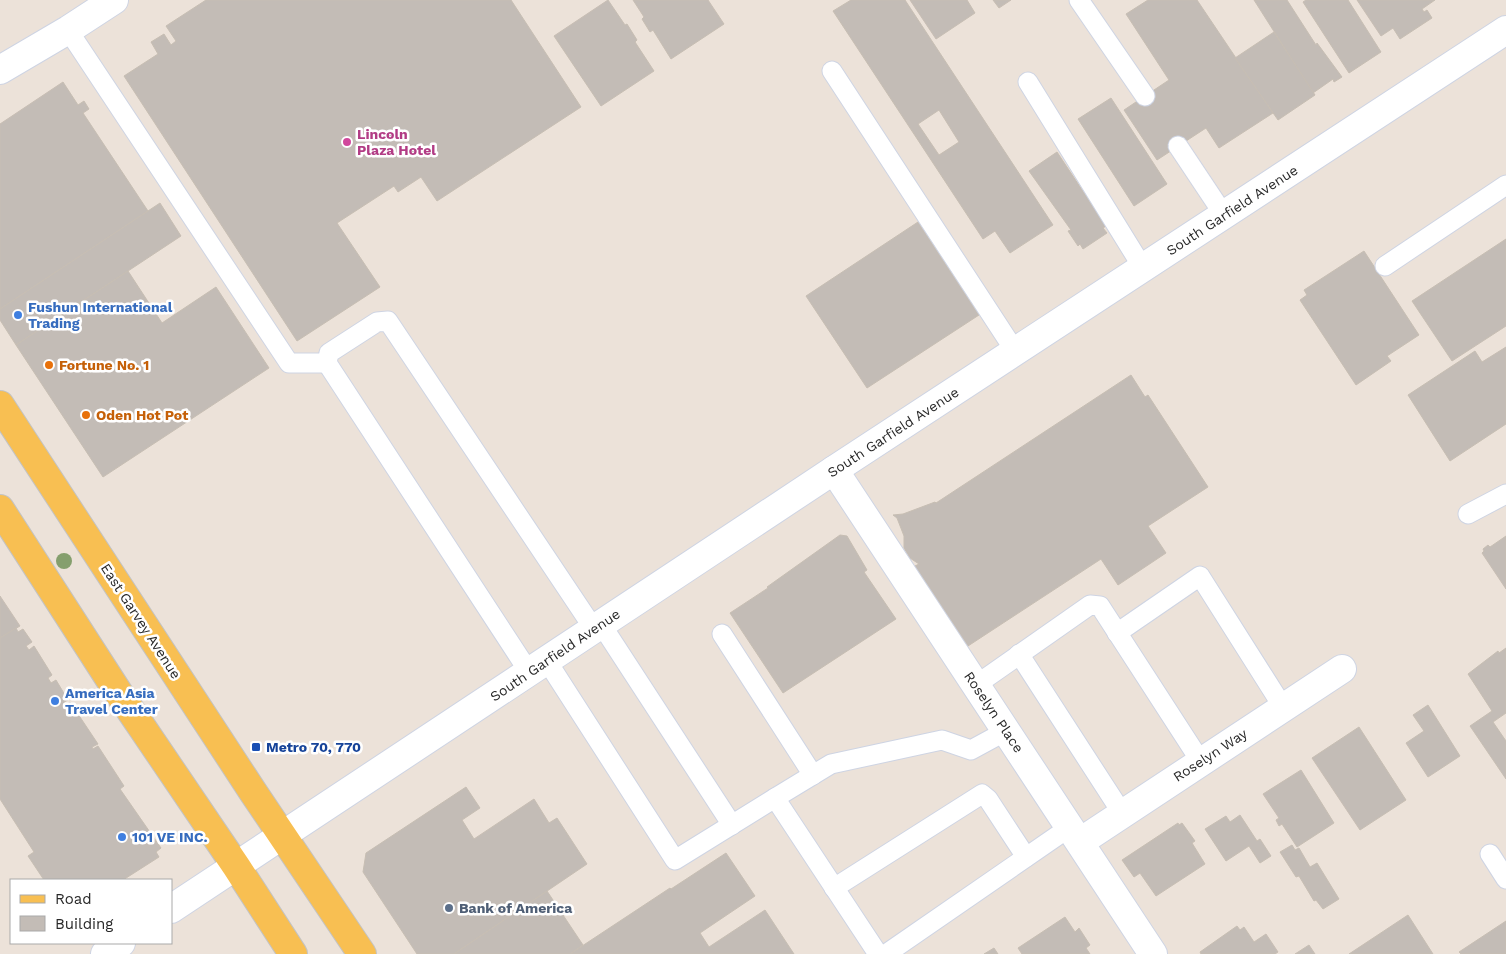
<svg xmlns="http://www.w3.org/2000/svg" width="1506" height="954" viewBox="0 0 1506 954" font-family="'Work Sans',sans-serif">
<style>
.building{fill:#c3bcb6;stroke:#c7beb3;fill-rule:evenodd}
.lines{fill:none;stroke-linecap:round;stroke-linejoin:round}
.service-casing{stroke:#ced4e3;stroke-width:21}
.minor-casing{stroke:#ced4e3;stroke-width:30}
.secondary-casing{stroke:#ced4e3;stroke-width:30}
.primary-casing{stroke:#c3c3c3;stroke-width:30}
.service{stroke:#fff;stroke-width:19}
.minor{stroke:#fff;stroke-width:28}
.secondary{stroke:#fff;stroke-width:28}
.primary{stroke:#f8bf52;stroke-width:28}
.tree{fill:#859f6d}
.hotel-dot{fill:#d1479c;stroke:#fff;stroke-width:2}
.shop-dot{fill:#3f7fe0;stroke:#fff;stroke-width:2}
.food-dot{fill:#e8710a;stroke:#fff;stroke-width:2}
.transit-dot{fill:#1a4fb4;stroke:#fff;stroke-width:2}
.service-dot{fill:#5c6f8a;stroke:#fff;stroke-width:2}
.labels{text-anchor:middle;stroke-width:5;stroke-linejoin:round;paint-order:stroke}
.hotel-label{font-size:14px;font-weight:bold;fill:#b23c85;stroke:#fff;text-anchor:start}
.street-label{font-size:14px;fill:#282828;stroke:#fff}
.shop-label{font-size:14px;font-weight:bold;fill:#366cbe;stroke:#fff;text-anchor:start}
.food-label{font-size:14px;font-weight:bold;fill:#c56008;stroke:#fff;text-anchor:start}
.transit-label{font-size:14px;font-weight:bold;fill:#164399;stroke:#fff;text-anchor:start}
.service-label{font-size:14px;font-weight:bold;fill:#4e5e75;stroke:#fff;text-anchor:start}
</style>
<rect width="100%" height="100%" fill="#ece2d9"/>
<!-- building -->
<g class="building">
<polygon points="206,0 511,0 581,107 437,201 421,177 398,192 394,186 337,223 380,287 297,341 124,76 158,54 151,42 164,34 171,45 176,41 166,26"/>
<polygon points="608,0 625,25 627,24 637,40 635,42 654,71 601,106 554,36"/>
<polygon points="633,0 708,0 724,24 671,59 653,30 650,32 642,19 644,17"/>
<path d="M851,0H905L1053,225L1010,253L995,231L983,239L833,11ZM939,110L959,142L939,155L918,124Z"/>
<polygon points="910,0 967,0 975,13 936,39"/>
<polygon points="993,0 1011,0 999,8"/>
<polygon points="1148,0 1197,0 1273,113 1219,148 1206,128 1157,160 1124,110 1169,80 1126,14"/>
<polygon points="1254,0 1287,0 1316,45 1317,43 1342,77 1334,82 1333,79 1313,93"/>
<polygon points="1306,0 1348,0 1381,52 1349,73 1303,2"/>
<polygon points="1357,0 1435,0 1422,9 1424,12 1427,10 1432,18 1400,39 1393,28 1381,36"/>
<polygon points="1274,32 1315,95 1278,120 1235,58"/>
<polygon points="63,82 78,105 84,101 89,109 83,113 148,211 0,309 0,124"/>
<polygon points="1111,98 1167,184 1134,206 1078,119"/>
<polygon points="1057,152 1106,226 1103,228 1107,233 1083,249 1080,244 1078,246 1068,231 1071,230 1029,171"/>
<polygon points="160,203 181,236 16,345 0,320 0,309"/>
<polygon points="918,222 979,315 867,388 806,296"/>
<polygon points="1506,239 1506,326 1452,361 1412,301"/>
<polygon points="1364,251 1419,335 1387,356 1391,361 1356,385 1300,300 1307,295 1304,290"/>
<polygon points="128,271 162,323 216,287 269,368 103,477 16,345"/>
<polygon points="1506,347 1506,424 1450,461 1408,395 1475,351 1482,362"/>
<polygon points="1131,375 1145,397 1148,395 1208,487 1148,526 1166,553 1118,585 1101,559 968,646 915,566 919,564 910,558 904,548 904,536 897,518 893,515 903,514 935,502 936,503"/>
<polygon points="840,535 847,536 867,570 864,572 896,619 783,693 730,613 768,588 767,587"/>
<polygon points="1506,536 1506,589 1482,553 1484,551 1483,549 1488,545 1490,547"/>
<polygon points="0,596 20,626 0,638"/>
<polygon points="16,628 18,632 23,629 32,642 26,646 29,650 34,646 52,675 48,678 51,683 56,680 68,700 64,702 66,705 70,702 98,744 92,747 93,749 98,746 124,786 120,789 161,848 156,852 159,857 123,880 44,880 28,856 34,852 0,799 0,638"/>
<polygon points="1506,648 1506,713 1493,722 1506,741 1506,779 1470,726 1492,711 1468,674 1498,651 1499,653"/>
<polygon points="1428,705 1460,756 1428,777 1406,743 1424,731 1413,715"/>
<polygon points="1359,727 1406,800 1360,830 1312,758"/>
<polygon points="1301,770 1334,823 1297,847 1282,824 1279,826 1276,820 1279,818 1263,794"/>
<polygon points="466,787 480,808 462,820 474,839 534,799 549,823 557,818 587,864 454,954 417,954 363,872 366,853"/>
<polygon points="1240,815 1257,841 1260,839 1271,856 1260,863 1249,846 1226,861 1205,829 1226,816 1230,822"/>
<polygon points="1178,823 1179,825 1182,823 1195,841 1192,843 1205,864 1156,896 1140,873 1134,877 1122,860"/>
<polygon points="1292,845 1295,850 1299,848 1310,867 1317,863 1339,899 1323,909 1316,900 1314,901 1299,876 1296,877 1280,852"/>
<polygon points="726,853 755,896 700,933 709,947 765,910 794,954 570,954 670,888 671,889"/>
<polygon points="547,891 583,945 570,954 454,954"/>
<polygon points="1408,915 1433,954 1349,954"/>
<polygon points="1065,917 1075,932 1079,928 1090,945 1086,948 1090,954 1022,954 1018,948"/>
<polygon points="1506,921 1506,954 1461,954 1459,952"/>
<polygon points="1237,926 1240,930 1244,927 1254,942 1266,934 1278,952 1275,954 1201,954 1200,952"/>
<polygon points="1309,945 1315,954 1295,954"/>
<polygon points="994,948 998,954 984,954"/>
</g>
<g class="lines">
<defs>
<g id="service">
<polyline points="1079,0 1145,96"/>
<polyline points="68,30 289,363 327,363"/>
<polyline points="832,71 1015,351"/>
<polyline points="1028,82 1143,268"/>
<polyline points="1178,146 1224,215"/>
<polyline points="1385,266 1506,185"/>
<polyline points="1468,514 1506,494"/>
<polyline points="601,624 732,825"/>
<polyline points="1117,633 1200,576 1283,707"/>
<polyline points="722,634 813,775"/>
<polyline points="1019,654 1122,813"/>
<polyline points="547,661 675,860 775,798 878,954"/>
<polyline points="529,672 327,363 329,353 377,322 388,321 594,629"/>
<polyline points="976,685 1090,605 1100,606 1201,762"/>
<polyline points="775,798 831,764 942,740 971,750 1006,731"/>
<polyline points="1490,854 1506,879"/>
<polyline points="834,888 982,794 988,799 1026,857"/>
<polyline points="886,954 1070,827"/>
</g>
<g id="minor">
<polyline points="0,70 68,30 114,0"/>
<polyline points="834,470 1153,954"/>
<polyline points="1080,842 1342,669"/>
</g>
<g id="secondary">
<polyline points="171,909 834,470 1506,30"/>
<polyline points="105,954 121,943"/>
</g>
<g id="primary">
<polyline points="0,405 253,792 362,954"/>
<polyline points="0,509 118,692 236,866 293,954"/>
</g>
</defs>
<!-- service casing -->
<use href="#service" class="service-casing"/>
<!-- minor casing -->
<use href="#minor" class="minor-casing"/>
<!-- secondary casing -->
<use href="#secondary" class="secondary-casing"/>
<!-- primary casing -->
<use href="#primary" class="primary-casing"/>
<!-- service -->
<use href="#service" class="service"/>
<!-- minor -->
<use href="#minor" class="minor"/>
<!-- secondary -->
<use href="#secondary" class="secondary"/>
<!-- primary -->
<use href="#primary" class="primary"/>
</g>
<!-- trees -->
<circle class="tree" cx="64" cy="561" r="8"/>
<!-- markers -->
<circle class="hotel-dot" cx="347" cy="142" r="5"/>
<g class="shop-dot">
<circle cx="18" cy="315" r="5"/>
<circle cx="55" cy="701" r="5"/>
<circle cx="122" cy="837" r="5"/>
</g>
<g class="food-dot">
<circle cx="49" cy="365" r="5"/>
<circle cx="86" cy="415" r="5"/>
</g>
<rect class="transit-dot" x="251" y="742" width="10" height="10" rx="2.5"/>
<circle class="service-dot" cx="449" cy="908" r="5"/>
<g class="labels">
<!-- hotel labels -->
<g class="hotel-label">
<text x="357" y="139">Lincoln<tspan x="357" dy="16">Plaza Hotel</tspan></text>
</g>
<!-- street labels -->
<g class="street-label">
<text transform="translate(1232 210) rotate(-33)" y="5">South Garfield Avenue</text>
<text transform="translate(893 432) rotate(-33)" y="5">South Garfield Avenue</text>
<text transform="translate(141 621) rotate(57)" y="5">East Garvey Avenue</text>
<text transform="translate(555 655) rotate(-34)" y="5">South Garfield Avenue</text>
<text transform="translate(994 712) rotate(56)" y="5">Roselyn Place</text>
<text transform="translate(1210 755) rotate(-33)" y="5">Roselyn Way</text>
</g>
<!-- shop labels -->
<g class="shop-label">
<text x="28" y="312">Fushun International<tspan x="28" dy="16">Trading</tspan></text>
<text x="65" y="698">America Asia<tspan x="65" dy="16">Travel Center</tspan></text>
<text x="132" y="842">101 VE INC.</text>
</g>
<!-- food labels -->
<g class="food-label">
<text x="59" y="370">Fortune No. 1</text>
<text x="96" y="420">Oden Hot Pot</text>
</g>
<!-- transit labels -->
<g class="transit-label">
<text x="266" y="752">Metro 70, 770</text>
</g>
<!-- service labels -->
<g class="service-label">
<text x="459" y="913">Bank of America</text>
</g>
</g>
<!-- legend -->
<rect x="10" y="879" width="162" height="65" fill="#ffffff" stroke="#a9a9a9"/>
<rect x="20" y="895" width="25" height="8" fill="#f8bf52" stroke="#a9a9a9"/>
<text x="55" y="904" font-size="15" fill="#282828">Road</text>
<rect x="20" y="916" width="25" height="15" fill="#c3bcb6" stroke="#a9a9a9"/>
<text x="55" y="929" font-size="15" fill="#282828">Building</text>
</svg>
